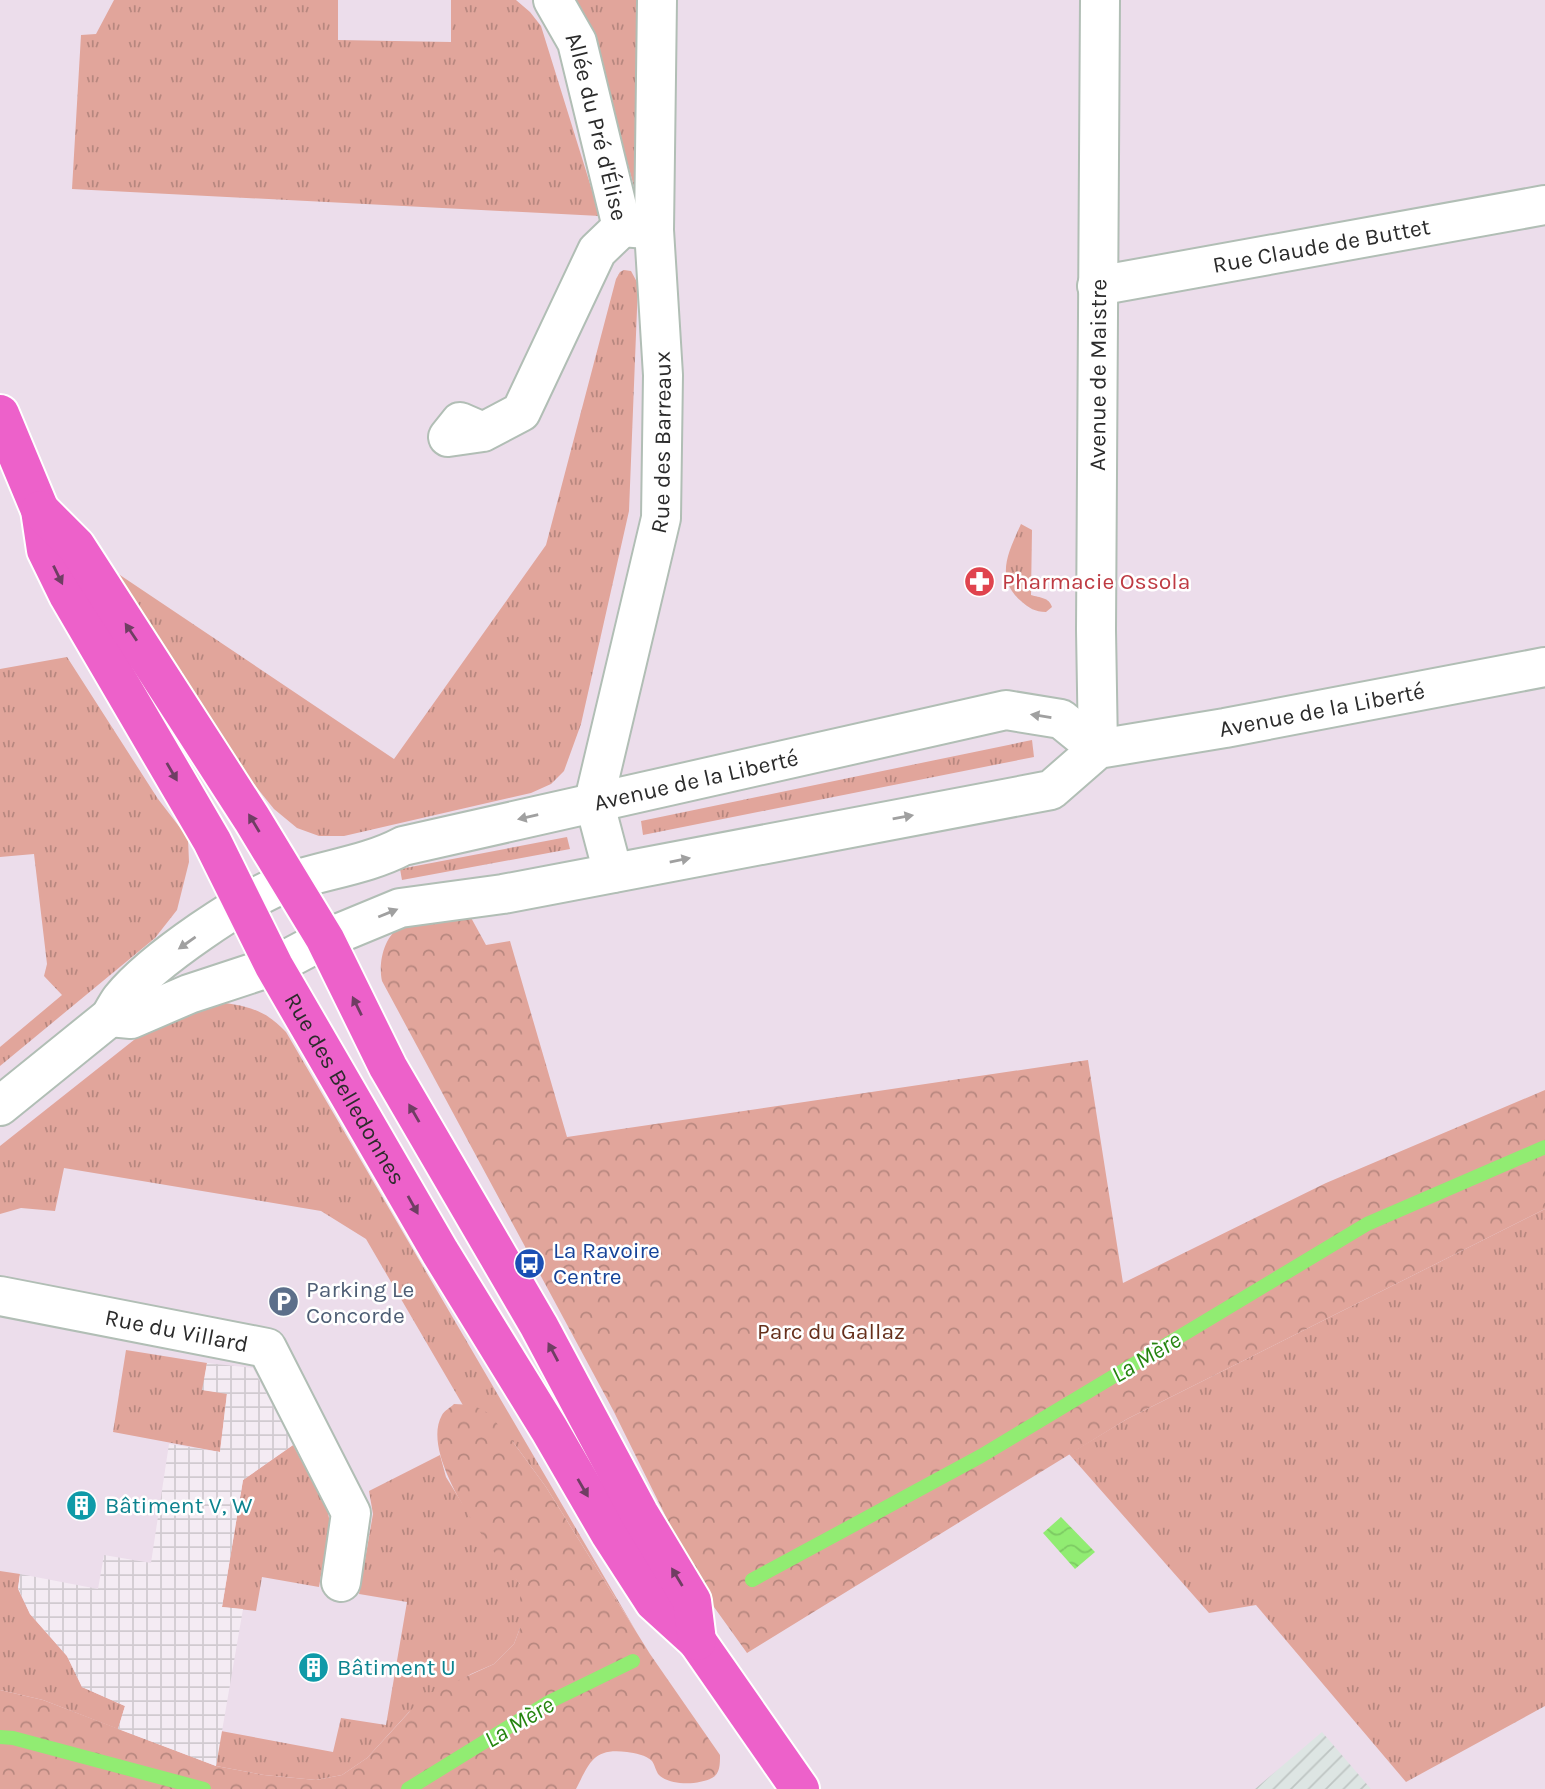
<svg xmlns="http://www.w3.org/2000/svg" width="1545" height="1789" viewBox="0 0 1545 1789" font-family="Karla,sans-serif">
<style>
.industrial{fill:url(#industrial-furrows)}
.grass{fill:url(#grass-tufts)}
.forest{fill:url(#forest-crowns)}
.plaza{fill:url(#plaza-grid)}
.water{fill:url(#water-waves)}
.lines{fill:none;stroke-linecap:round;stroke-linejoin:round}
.stream{stroke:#91ec72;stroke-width:14}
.minor-casing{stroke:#b1beb5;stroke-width:42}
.major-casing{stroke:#fff;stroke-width:42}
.minor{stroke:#fff;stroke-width:38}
.major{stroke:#ed61ca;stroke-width:38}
.oneway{fill:#6f3e63}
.oneway2{fill:#a0a0a0}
.labels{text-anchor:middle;stroke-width:5;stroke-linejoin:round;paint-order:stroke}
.street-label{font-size:23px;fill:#2b2b2b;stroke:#fff}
.health-label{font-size:23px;fill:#be3a42;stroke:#fff;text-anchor:start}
.transit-label{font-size:23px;fill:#164399;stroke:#fff;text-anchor:start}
.service-label{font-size:23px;fill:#4e5e75;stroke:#fff;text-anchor:start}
.park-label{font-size:23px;fill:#66301c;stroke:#fff}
.culture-label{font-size:23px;fill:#0d838f;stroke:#fff;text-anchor:start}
.water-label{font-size:24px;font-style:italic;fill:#258510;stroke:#fff}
</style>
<defs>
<pattern id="industrial-furrows" width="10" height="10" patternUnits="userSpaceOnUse" patternTransform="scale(1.75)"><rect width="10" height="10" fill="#dde5e3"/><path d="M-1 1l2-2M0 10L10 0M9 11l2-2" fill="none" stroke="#bec5c3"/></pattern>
<pattern id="grass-tufts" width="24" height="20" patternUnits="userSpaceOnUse" patternTransform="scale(1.75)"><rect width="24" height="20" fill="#e1a59b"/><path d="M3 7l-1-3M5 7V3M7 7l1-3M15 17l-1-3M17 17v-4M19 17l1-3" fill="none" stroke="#b7877f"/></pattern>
<pattern id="forest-crowns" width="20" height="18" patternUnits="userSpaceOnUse" patternTransform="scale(1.75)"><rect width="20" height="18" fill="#e1a59b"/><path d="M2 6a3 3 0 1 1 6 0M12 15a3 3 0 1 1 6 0" fill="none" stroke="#b7877f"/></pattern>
<pattern id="plaza-grid" width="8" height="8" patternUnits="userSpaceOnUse" patternTransform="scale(1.75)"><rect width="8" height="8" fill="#f4ebf3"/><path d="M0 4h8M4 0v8" fill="none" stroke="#d1cad0"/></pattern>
<pattern id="water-waves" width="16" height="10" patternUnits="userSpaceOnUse" patternTransform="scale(1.75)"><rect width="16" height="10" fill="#91ec72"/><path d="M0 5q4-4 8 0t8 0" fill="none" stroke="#7dcb63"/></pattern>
</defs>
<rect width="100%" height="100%" fill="#ecddeb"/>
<!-- industrial -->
<polygon class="industrial" points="1322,1732 1371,1789 1255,1789"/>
<!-- grass -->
<g class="grass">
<polygon points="114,0 338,0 338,40 451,42 451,0 516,0 530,12 541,26 600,216 72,189 81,35 96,34"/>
<polygon points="575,0 643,0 636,194 593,38"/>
<polygon points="624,270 631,271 638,284 629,511 581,724 564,771 551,784 531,793 344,836 319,836 297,828 274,809 236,762 105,565 394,759 546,545 616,279 620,272"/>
<path d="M1021,524L1032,530L1031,595C1040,598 1049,597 1052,607L1046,612C1035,612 1029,608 1021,601C994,578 1009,551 1021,524Z"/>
<polygon points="67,657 158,799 188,838 189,862 177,910 155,938 0,1066 0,1047 62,995 44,976 47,964 34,854 0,857 0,669"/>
<polygon points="1032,740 1034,757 643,835 641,821"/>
<polygon points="567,837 570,849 402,880 400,869"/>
<path d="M209,1001C242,1005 263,1007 286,1032L637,1633L546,1487L513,1442L464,1407L366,1239L321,1211L64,1168L55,1211L21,1208L0,1214V1146L168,1013Z"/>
<polygon points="1545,1209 1545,1706 1406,1782 1256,1605 1209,1613 1069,1454 1127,1419"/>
<polygon points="126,1350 207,1363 203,1390 227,1393 220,1452 113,1432"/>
<polygon points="293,1445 327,1508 330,1523 319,1587 262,1577 256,1611 222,1607 243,1480"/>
<polygon points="440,1455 446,1477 462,1503 520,1584 520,1628 514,1644 494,1664 471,1674 409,1712 367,1758 342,1775 316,1780 264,1775 216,1766 221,1731 333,1752 341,1718 386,1725 407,1602 359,1594 373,1514 369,1491"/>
<polygon points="0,1571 20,1574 18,1589 30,1614 67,1656 82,1687 125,1706 118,1729 43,1700 0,1690"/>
</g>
<!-- forest -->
<g class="forest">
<path d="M469,914L486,945L510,941L567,1137L1088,1060L1123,1283L1326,1183L1545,1090V1209L1127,1419L747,1653L714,1607L668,1521L613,1410L382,981C378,963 384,935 402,926C416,919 452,917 469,914Z"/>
<path d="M454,1404L473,1405L488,1413L513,1442L546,1487L650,1654L720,1755C720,1764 720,1774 712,1778C699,1785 670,1786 659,1775C656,1772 655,1765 652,1761C646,1755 635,1753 627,1752C593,1748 590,1762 576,1789H0V1690L43,1700L216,1766L264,1775L316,1780L342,1775L367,1758L424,1696L494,1664L514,1644L520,1628V1584C493,1553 418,1457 442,1415C444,1411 451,1407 454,1404Z"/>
</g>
<!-- plaza -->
<polygon class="plaza" points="207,1363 253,1368 293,1445 243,1480 222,1607 243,1609 216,1766 118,1729 125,1706 82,1687 67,1656 30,1614 18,1588 20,1574 98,1589 104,1555 151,1563 169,1444 220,1452 227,1394 202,1390"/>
<!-- water -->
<polygon class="water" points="1061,1517 1095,1552 1075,1569 1043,1533"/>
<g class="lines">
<!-- stream -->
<g class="stream">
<polyline points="752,1580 981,1456 1367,1224 1545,1147"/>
<polyline points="0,1737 13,1738 204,1789"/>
<polyline points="408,1789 549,1702 633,1661"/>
</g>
<defs>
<g id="minor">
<path id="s1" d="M553,0L577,42L622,227L647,229"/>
<path id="s2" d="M1097,286L1545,205"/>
<polyline points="483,432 460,422 448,437 483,432 521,412 597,251 622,227"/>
<path id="s3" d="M1098,749L1096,630L1100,0"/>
<path id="s4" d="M613,873L594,801L661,518L663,375L654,230L657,0"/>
<path id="s5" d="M110,1017L131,1019L189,994L274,966L325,939L400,908L503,894L1051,790L1098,749L1225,728L1545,667"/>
<path id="s6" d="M0,1106L110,1017C114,1011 117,1004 121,999C152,961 246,896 292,881C329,869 369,864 403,846L1006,710L1061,719L1098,749"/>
<path id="s7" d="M0,1296L267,1348L351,1513L341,1582"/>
</g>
<g id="major">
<path id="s8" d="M0,414L40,510L46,550L68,595L212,841L274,966L440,1252L549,1429L610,1534L654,1602L697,1641L800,1789"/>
<polyline points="40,510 76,546 252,819 325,939 388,1067 539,1326 639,1513 692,1601 697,1641"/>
</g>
</defs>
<!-- minor casing -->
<use href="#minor" class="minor-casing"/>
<!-- major casing -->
<use href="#major" class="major-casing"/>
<!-- minor -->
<use href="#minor" class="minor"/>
<!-- major -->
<use href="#major" class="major"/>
</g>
<!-- one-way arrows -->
<defs><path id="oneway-solid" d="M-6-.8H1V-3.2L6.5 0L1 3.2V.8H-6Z" transform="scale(1.75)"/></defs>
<g class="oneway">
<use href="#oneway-solid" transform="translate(58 575) rotate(64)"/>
<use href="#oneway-solid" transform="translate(131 632) rotate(-124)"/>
<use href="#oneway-solid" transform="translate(172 772) rotate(60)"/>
<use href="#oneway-solid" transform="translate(254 823) rotate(-121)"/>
<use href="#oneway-solid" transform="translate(357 1006) rotate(-116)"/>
<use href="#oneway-solid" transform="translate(414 1113) rotate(-120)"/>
<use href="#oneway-solid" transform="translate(413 1205) rotate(61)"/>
<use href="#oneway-solid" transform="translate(553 1352) rotate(-118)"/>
<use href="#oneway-solid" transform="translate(583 1488) rotate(60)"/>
<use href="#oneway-solid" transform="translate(677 1577) rotate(-121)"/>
</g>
<g class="oneway2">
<use href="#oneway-solid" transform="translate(1041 716) rotate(-171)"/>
<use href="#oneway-solid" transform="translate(528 817) rotate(167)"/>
<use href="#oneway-solid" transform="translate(903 817) rotate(-10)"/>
<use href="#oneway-solid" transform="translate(680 860) rotate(-11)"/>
<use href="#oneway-solid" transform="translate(388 913) rotate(-22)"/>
<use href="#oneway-solid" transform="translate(187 943) rotate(145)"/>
</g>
<!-- icons -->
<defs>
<symbol id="pharmacy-disc" viewBox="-11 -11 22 22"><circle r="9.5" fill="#e0444e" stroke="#fff"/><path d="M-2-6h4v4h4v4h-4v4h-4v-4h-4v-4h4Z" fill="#fff"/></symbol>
<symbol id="bus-disc" viewBox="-11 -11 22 22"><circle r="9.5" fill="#1a4fb4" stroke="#fff"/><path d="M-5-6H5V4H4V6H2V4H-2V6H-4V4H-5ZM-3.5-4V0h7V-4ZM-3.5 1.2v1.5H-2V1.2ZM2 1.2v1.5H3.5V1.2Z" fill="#fff"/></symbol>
<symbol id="parking-disc" viewBox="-11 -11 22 22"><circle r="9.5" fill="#5c6f8a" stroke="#fff"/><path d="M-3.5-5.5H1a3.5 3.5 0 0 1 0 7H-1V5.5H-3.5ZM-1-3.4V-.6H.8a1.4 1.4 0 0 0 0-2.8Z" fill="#fff"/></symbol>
<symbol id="building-disc" viewBox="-11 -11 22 22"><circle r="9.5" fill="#0f9aa8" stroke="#fff"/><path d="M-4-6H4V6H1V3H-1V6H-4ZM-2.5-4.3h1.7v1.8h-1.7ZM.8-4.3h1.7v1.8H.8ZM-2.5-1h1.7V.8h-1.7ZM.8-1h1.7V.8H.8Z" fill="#fff"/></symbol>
</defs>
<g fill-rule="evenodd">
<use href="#pharmacy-disc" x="962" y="564" width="35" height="35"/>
<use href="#bus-disc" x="512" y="1246" width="35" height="35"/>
<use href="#parking-disc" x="266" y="1284" width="35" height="35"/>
<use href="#building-disc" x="64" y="1488" width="35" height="35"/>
<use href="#building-disc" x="296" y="1650" width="35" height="35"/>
</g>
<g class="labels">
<!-- street labels -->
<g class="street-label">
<text dy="8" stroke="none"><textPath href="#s1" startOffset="135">Allée du Pré d'Élise</textPath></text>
<text dy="8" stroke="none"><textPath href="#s2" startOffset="228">Rue Claude de Buttet</textPath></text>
<text dy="8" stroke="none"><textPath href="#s3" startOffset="374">Avenue de Maistre</textPath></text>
<text dy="8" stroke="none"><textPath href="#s4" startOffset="441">Rue des Barreaux</textPath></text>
<text dy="8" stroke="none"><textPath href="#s5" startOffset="1264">Avenue de la Liberté</textPath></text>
<text dy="8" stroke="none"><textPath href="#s6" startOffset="789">Avenue de la Liberté</textPath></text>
<text dy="8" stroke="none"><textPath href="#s8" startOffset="761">Rue des Belledonnes</textPath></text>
<text dy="8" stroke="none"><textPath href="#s7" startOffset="180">Rue du Villard</textPath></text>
</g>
<!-- health labels -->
<g class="health-label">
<text x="1002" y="589">Pharmacie Ossola</text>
</g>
<!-- transit labels -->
<g class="transit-label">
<text x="553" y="1258">La Ravoire<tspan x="553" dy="26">Centre</tspan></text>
</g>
<!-- service labels -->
<g class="service-label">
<text x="306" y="1297">Parking Le<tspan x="306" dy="26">Concorde</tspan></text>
</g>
<!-- park labels -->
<g class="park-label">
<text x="831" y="1339">Parc du Gallaz</text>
</g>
<!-- culture labels -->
<g class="culture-label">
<text x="105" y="1513">Bâtiment V, W</text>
<text x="337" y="1675">Bâtiment U</text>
</g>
<!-- water labels -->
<g class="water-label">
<text transform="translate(1146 1357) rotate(-31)" y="8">La Mère</text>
<text transform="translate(519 1722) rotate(-31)" y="8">La Mère</text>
</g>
</g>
</svg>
